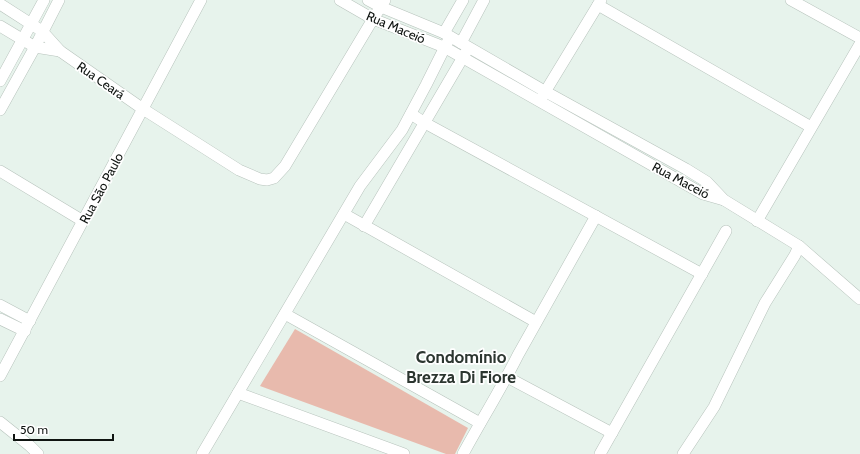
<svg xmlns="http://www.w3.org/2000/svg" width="860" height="454" viewBox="0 0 860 454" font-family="Cabin,sans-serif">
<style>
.green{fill:#e8baad}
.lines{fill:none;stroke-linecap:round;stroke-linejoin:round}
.minor-casing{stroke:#b7c3bc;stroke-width:12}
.minor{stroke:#fff;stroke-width:11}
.labels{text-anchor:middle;stroke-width:3.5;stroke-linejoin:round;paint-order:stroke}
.street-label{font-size:13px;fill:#0f1411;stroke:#fff}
.district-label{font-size:17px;font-weight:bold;fill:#2c3630;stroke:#fff}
</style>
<rect width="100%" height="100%" fill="#e7f3ec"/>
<!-- green -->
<polygon class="green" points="295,329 468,428 455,454 446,454 260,386"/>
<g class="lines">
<defs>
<g id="minor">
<polyline points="340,0 373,19 444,47 703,194 724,200"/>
<polyline points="368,0 381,7 444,33 546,92 686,169 707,182 724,200 799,246 860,299"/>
<polyline points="791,0 860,38"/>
<polyline points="0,4 42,31 60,51 143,109 239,170 260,179 267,180 274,178 285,166 373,19 385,0"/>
<polyline points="598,5 811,127"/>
<polyline points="0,26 35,47 60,51"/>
<polyline points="444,33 463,0"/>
<polyline points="461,43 484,0"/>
<polyline points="0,81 44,0"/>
<polyline points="542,97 601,0"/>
<polyline points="0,110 35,47 59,0"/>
<polyline points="411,114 425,123 702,274"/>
<polyline points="0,171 83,221"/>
<polyline points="344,214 536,322"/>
<polyline points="757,221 860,44"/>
<polyline points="364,226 466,52"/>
<polyline points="0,305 30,321"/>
<polyline points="285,314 480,423"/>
<polyline points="0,319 25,331"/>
<polyline points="0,376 201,0"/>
<polyline points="507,377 612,433"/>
<polyline points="238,393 404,454"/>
<polyline points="0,422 30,446 38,454"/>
<polyline points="202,454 360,186 402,130 426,85 450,37"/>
<path d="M463,454C481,421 501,389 518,355L596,216"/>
<polyline points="600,454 726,231"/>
<polyline points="683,454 714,407 765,303 795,255 799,246"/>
</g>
</defs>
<!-- minor casing -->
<use href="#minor" class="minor-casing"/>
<!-- minor -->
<use href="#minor" class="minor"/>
</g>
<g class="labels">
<!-- street labels -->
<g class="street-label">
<text transform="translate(396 27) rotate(23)" y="5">Rua Maceió</text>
<text transform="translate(101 80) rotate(35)" y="5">Rua Ceará</text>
<text transform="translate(681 180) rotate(28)" y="5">Rua Maceió</text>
<text transform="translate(101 188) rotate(-62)" y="5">Rua São Paulo</text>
</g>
<!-- district labels -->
<g class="district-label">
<text x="461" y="363">Condomínio<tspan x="461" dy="20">Brezza Di Fiore</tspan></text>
</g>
</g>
<!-- scale -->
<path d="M14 434v6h99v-6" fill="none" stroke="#0f1411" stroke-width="2"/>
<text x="20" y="434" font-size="12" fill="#0f1411" stroke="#ffffff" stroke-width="3" paint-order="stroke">50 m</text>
</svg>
